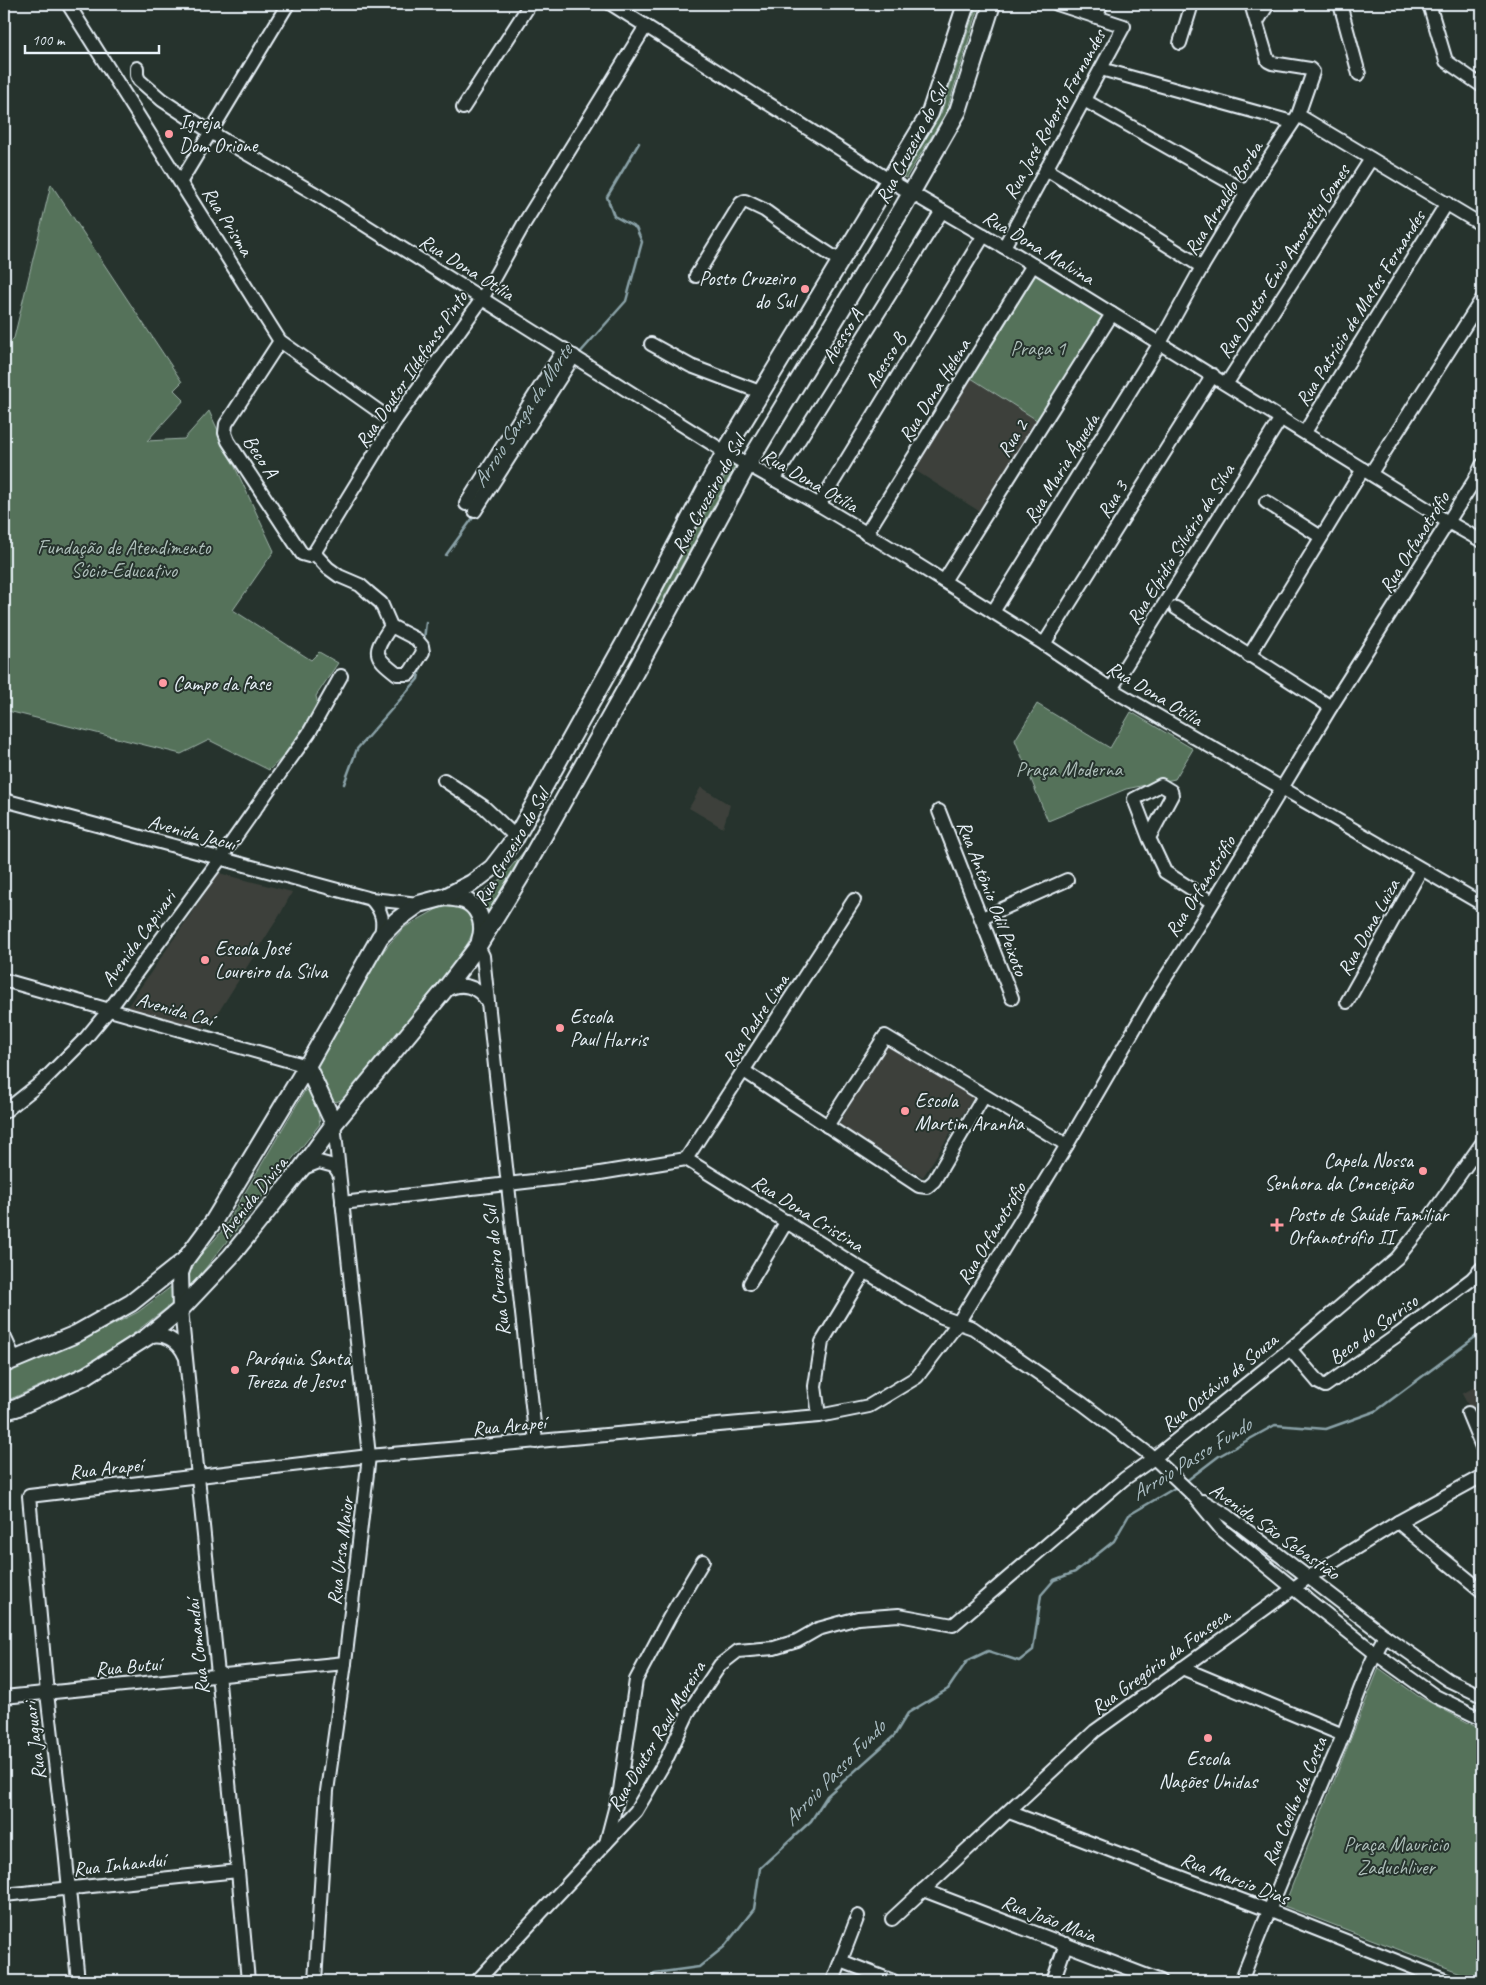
<svg xmlns="http://www.w3.org/2000/svg" width="1486" height="1985" viewBox="0 0 1486 1985" font-family="Caveat,sans-serif">
<style>
.built{fill:#3c413b}
.green{fill:#55725a;stroke:#9eb2a9}
.lines{fill:none;stroke-linecap:round;stroke-linejoin:round}
.stream{stroke:#8aa2a8;stroke-width:2.5}
.minor-casing{stroke:#e8f1f8;stroke-width:16}
.major-casing{stroke:#e8f1f8;stroke-width:20}
.minor{stroke:#26332d;stroke-width:12}
.major{stroke:#26332d;stroke-width:16}
.poi-dot{fill:#ff9aa2;stroke:#26332d;stroke-width:2}
.labels{text-anchor:middle;stroke-width:4;stroke-linejoin:round;paint-order:stroke}
.street-label{font-size:20px;fill:#e8f1f8;stroke:#26332d}
.poi-label{font-size:20px;fill:#e8f1f8;stroke:#26332d;text-anchor:start}
.park-label{font-size:20px;fill:#adbeb9;stroke:#26332d}
.water-label{font-size:21px;font-style:italic;fill:#aabdc3;stroke:#26332d}
</style>
<rect width="100%" height="100%" fill="#26332d"/>
<filter id="ink" filterUnits="userSpaceOnUse"><feTurbulence type="fractalNoise" baseFrequency=".02" numOctaves="2"/><feDisplacementMap in="SourceGraphic" scale="10" xChannelSelector="R" yChannelSelector="G"/><feConvolveMatrix kernelMatrix="1 2 1 2 8 2 1 2 1" color-interpolation-filters="sRGB"/></filter>
<g filter="url(#ink)">
<!-- built -->
<g class="built">
<polygon points="971,378 1040,422 982,513 913,469"/>
<polygon points="701,787 730,805 723,828 689,808"/>
<polygon points="219,873 292,892 281,913 216,1016 200,1030 127,1007"/>
<polygon points="887,1045 973,1098 923,1177 838,1125"/>
<polygon points="1482,1383 1482,1431 1462,1394"/>
</g>
<!-- green -->
<g class="green">
<polygon points="977,4 980,4 946,113 906,178 903,177 941,113"/>
<polygon points="51,184 182,382 174,390 184,400 147,441 184,439 209,411 274,551 233,610 311,660 319,652 338,663 316,696 318,705 286,754 269,770 209,740 181,754 4,710 4,349 14,338"/>
<polygon points="1036,275 1106,319 1040,422 971,378"/>
<polygon points="732,463 736,465 660,605 656,603"/>
<polygon points="1037,704 1110,748 1131,712 1193,749 1175,779 1126,789 1048,821 1015,740"/>
<polygon points="524,851 486,916 472,899 501,879"/>
<path d="M452,904C463,908 475,912 474,926C472,956 367,1070 343,1099L336,1102C323,1094 317,1075 316,1061L374,964L389,944L405,927L437,909Z"/>
<path d="M307,1087C316,1093 318,1113 320,1124L193,1284L189,1285L186,1282L189,1268L223,1230Z"/>
<polygon points="172,1286 173,1303 129,1337 88,1364 15,1397 4,1401 4,1373 79,1342 138,1312"/>
<polygon points="1379,1668 1418,1696 1482,1730 1482,1981 1284,1906"/>
</g>
<g class="lines">
<!-- stream -->
<g class="stream">
<polyline points="578,355 626,301 642,242 636,228 614,216 607,197 639,143"/>
<polyline points="446,555 475,515"/>
<polyline points="424,640 426,622"/>
<polyline points="344,784 357,749 418,679 420,668"/>
<polyline points="1185,1482 1219,1456 1275,1425 1326,1429 1376,1411 1482,1332"/>
<polyline points="650,1981 655,1973 699,1967 724,1947 754,1909 760,1868 811,1821 827,1796 894,1736 908,1713 948,1689 967,1661 988,1651 1019,1661 1033,1650 1041,1595 1054,1580 1075,1572 1114,1541 1129,1515 1178,1486"/>
</g>
<defs>
<g id="minor">
<polyline points="68,4 280,341 394,422"/>
<polyline points="611,4 889,180 1004,247 1448,522 1482,541"/>
<polyline points="1340,4 1359,74"/>
<polyline points="1429,4 1446,61 1482,86"/>
<polyline points="1097,17 1101,4"/>
<polyline points="1257,22 1268,4"/>
<polyline points="1180,43 1192,4"/>
<polyline points="137,68 137,75 139,80 162,100 212,133 319,196 725,452 816,503 886,545 1044,644 1111,689 1482,904"/>
<polyline points="1101,69 1292,122"/>
<polyline points="1084,100 1247,192"/>
<polyline points="463,108 530,4"/>
<polyline points="1298,115 1482,225"/>
<polyline points="1046,169 1202,267"/>
<polyline points="181,181 288,4"/>
<polyline points="1004,247 1124,26 1057,4"/>
<polyline points="696,276 741,203 745,201 764,210 782,223 840,261"/>
<polyline points="280,341 226,424 225,433 228,441 302,554 309,556 314,553"/>
<polyline points="651,344 691,366 760,392"/>
<polyline points="1227,383 1371,159"/>
<polyline points="1305,432 1447,203"/>
<polyline points="1371,473 1482,299"/>
<polyline points="774,480 942,211"/>
<polyline points="1266,502 1321,537"/>
<polyline points="466,504 564,349"/>
<polyline points="819,505 984,235"/>
<polyline points="475,511 574,356"/>
<polyline points="866,534 1033,265"/>
<polyline points="314,553 394,422 482,299 525,222 646,26"/>
<path d="M314,553L328,568L339,576L360,585L369,593L381,603L391,626L416,639L422,646L423,652L409,674H397C371,654 374,652 391,626"/>
<polyline points="944,581 1112,314"/>
<polyline points="1176,608 1331,707"/>
<polyline points="993,612 1160,343 1202,267 1247,192 1298,115 1313,72 1310,69 1272,63 1268,61 1251,4"/>
<polyline points="1044,644 1213,375"/>
<polyline points="1249,656 1363,469"/>
<polyline points="1111,689 1281,418"/>
<polyline points="444,780 484,807 516,837"/>
<polyline points="4,800 371,899 419,904"/>
<polyline points="939,811 1012,998"/>
<polyline points="1149,838 1172,795 1171,791 1161,785 1134,799 1149,838 1165,872 1212,902"/>
<path d="M371,899C382,911 385,921 380,937"/>
<polyline points="982,918 1067,880"/>
<polyline points="478,946 483,956 536,1442"/>
<polyline points="4,980 307,1066"/>
<path d="M443,992C460,981 478,985 488,1003"/>
<polyline points="1347,1002 1421,870"/>
<polyline points="744,1071 919,1186 927,1187 934,1181 984,1096"/>
<polyline points="4,1112 43,1081 85,1039 109,1010 220,859 279,775 309,733 341,676"/>
<polyline points="827,1126 885,1036 1067,1145"/>
<polyline points="686,1159 854,900"/>
<polyline points="301,1169 319,1162 334,1166 339,1173"/>
<polyline points="342,1203 594,1174 686,1159 898,1292 942,1317 973,1328 1083,1404 1154,1458 1194,1496 1221,1529 1293,1588 1375,1653 1435,1696 1482,1719"/>
<polyline points="750,1283 787,1221"/>
<polyline points="181,1309 238,1871 248,1981"/>
<polyline points="4,1336 15,1360"/>
<path d="M147,1337C164,1332 178,1340 185,1356"/>
<polyline points="1290,1349 1319,1383 1325,1386 1399,1334 1472,1279 1482,1268"/>
<polyline points="1468,1413 1482,1447"/>
<polyline points="819,1416 815,1386 822,1342 865,1271"/>
<polyline points="1203,1501 1228,1516 1385,1636 1448,1680 1482,1696"/>
<polyline points="1398,1522 1482,1591"/>
<polyline points="1182,1668 1343,1735"/>
<polyline points="4,1697 345,1663"/>
<polyline points="1009,1812 1268,1910 1447,1981"/>
<polyline points="606,1843 620,1790 636,1680 669,1618 703,1561"/>
<polyline points="923,1890 1161,1981"/>
<polyline points="4,1895 238,1871"/>
<polyline points="892,1919 1095,1731 1309,1577 1398,1522 1482,1476"/>
<polyline points="841,1961 893,1981"/>
<polyline points="78,1981 64,1839 47,1693 29,1496 369,1456 819,1416 869,1406 917,1377 958,1323 1067,1145 1153,997 1201,922 1331,707 1474,481 1482,465"/>
<polyline points="315,1981 327,1791 345,1663 369,1456 334,1124"/>
<polyline points="477,1981 636,1811 666,1760 689,1711 720,1665 738,1651 774,1648 797,1641 818,1629 858,1618 899,1615 953,1625 1124,1479 1154,1458 1290,1349 1397,1258 1430,1217 1482,1143"/>
<polyline points="833,1981 858,1916"/>
<polyline points="1053,1981 1066,1944"/>
<path d="M1241,1981C1272,1902 1305,1823 1339,1745C1354,1708 1365,1670 1385,1636"/>
</g>
<g id="major">
<path d="M445,897C452,898 461,898 468,902C481,910 485,927 480,940"/>
<polyline points="307,1066 334,1124"/>
<polyline points="181,1309 180,1273 185,1260"/>
<polyline points="4,1364 76,1334 131,1303 185,1260 213,1222 307,1066 380,937 397,920 419,904 445,897 472,883 492,868 516,837 626,640 725,452 930,113 966,4"/>
<polyline points="4,1411 16,1408 87,1375 147,1337 181,1309 231,1256 301,1169 334,1124 443,992 478,946 521,876 633,676 747,466 902,209 958,111 992,4"/>
</g>
</defs>
<!-- minor casing -->
<use href="#minor" class="minor-casing"/>
<!-- major casing -->
<use href="#major" class="major-casing"/>
<!-- minor -->
<use href="#minor" class="minor"/>
<!-- major -->
<use href="#major" class="major"/>
</g>
</g>
<!-- markers -->
<g class="poi-dot">
<circle cx="169" cy="134" r="5"/>
<circle cx="805" cy="289" r="5"/>
<circle cx="163" cy="683" r="5"/>
<circle cx="205" cy="960" r="5"/>
<circle cx="560" cy="1028" r="5"/>
<circle cx="905" cy="1111" r="5"/>
<circle cx="1423" cy="1171" r="5"/>
<path d="M1274.5 1217.5h5v5h5v5h-5v5h-5v-5h-5v-5h5z"/>
<circle cx="235" cy="1370" r="5"/>
<circle cx="1208" cy="1738" r="5"/>
</g>
<g class="labels">
<!-- street labels -->
<g class="street-label">
<text transform="translate(1054 114) rotate(-61)" y="7">Rua José Roberto Fernandes</text>
<text transform="translate(911 144) rotate(-62)" y="7">Rua Cruzeiro do Sul</text>
<text transform="translate(1223 198) rotate(-58)" y="7">Rua Arnaldo Borba</text>
<text transform="translate(228 221) rotate(58)" y="7">Rua Prisma</text>
<text transform="translate(1039 247) rotate(31)" y="7">Rua Dona Malvina</text>
<text transform="translate(1283 261) rotate(-57)" y="7">Rua Doutor Enio Amoretty Gomes</text>
<text transform="translate(467 267) rotate(32)" y="7">Rua Dona Otília</text>
<text transform="translate(1360 308) rotate(-58)" y="7">Rua Patrício de Matos Fernandes</text>
<text transform="translate(842 336) rotate(-58)" y="7">Acesso A</text>
<text transform="translate(885 360) rotate(-58)" y="7">Acesso B</text>
<text transform="translate(411 369) rotate(-56)" y="7">Rua Doutor Ildefonso Pinto</text>
<text transform="translate(934 390) rotate(-58)" y="7">Rua Dona Helena</text>
<text transform="translate(1012 438) rotate(-58)" y="7">Rua 2</text>
<text transform="translate(261 456) rotate(57)" y="7">Beco A</text>
<text transform="translate(1061 468) rotate(-58)" y="7">Rua Maria Águeda</text>
<text transform="translate(810 480) rotate(30)" y="7">Rua Dona Otília</text>
<text transform="translate(708 494) rotate(-61)" y="7">Rua Cruzeiro do Sul</text>
<text transform="translate(1112 499) rotate(-58)" y="7">Rua 3</text>
<text transform="translate(1414 542) rotate(-58)" y="7">Rua Orfanotrófio</text>
<text transform="translate(1180 544) rotate(-58)" y="7">Rua Elpídio Silvério da Silva</text>
<text transform="translate(1155 693) rotate(31)" y="7">Rua Dona Otília</text>
<text transform="translate(192 832) rotate(15)" y="7">Avenida Jacuí</text>
<text transform="translate(511 847) rotate(-60)" y="7">Rua Cruzeiro do Sul</text>
<text transform="translate(1200 886) rotate(-58)" y="7">Rua Orfanotrófio</text>
<text transform="translate(993 898) rotate(69)" y="7">Rua Antônio Odil Peixoto</text>
<text transform="translate(1368 927) rotate(-61)" y="7">Rua Dona Luiza</text>
<text transform="translate(138 938) rotate(-54)" y="7">Avenida Capivari</text>
<text transform="translate(175 1009) rotate(16)" y="7">Avenida Caí</text>
<text transform="translate(755 1020) rotate(-57)" y="7">Rua Padre Lima</text>
<text transform="translate(252 1197) rotate(-51)" y="7">Avenida Divisa</text>
<text transform="translate(808 1213) rotate(32)" y="7">Rua Dona Cristina</text>
<text transform="translate(991 1233) rotate(-59)" y="7">Rua Orfanotrófio</text>
<text transform="translate(496 1271) rotate(-96)" y="7">Rua Cruzeiro do Sul</text>
<text transform="translate(1373 1329) rotate(-36)" y="7">Beco do Sorriso</text>
<text transform="translate(1219 1382) rotate(-39)" y="7">Rua Octávio de Souza</text>
<text transform="translate(509 1425) rotate(-5)" y="7">Rua Arapeí</text>
<text transform="translate(106 1468) rotate(-6)" y="7">Rua Arapeí</text>
<text transform="translate(1275 1531) rotate(35)" y="7">Avenida São Sebastião</text>
<text transform="translate(340 1551) rotate(-83)" y="7">Rua Ursa Maior</text>
<text transform="translate(197 1647) rotate(-96)" y="7">Rua Comandaí</text>
<text transform="translate(1160 1661) rotate(-36)" y="7">Rua Gregório da Fonseca</text>
<text transform="translate(128 1666) rotate(-5)" y="7">Rua Butuí</text>
<text transform="translate(656 1736) rotate(-59)" y="7">Rua Doutor Raul Moreira</text>
<text transform="translate(34 1741) rotate(-97)" y="7">Rua Jaguari</text>
<text transform="translate(1294 1801) rotate(-67)" y="7">Rua Coelho da Costa</text>
<text transform="translate(119 1864) rotate(-6)" y="7">Rua Inhanduí</text>
<text transform="translate(1235 1878) rotate(21)" y="7">Rua Marcio Dias</text>
<text transform="translate(1049 1918) rotate(21)" y="7">Rua João Maia</text>
</g>
<!-- poi labels -->
<g class="poi-label">
<text x="179" y="129">Igreja<tspan x="179" dy="23">Dom Orione</tspan></text>
<text x="795" y="285" text-anchor="end">Posto Cruzeiro<tspan x="795" dy="23">do Sul</tspan></text>
<text x="173" y="690">Campo da fase</text>
<text x="215" y="955">Escola José<tspan x="215" dy="23">Loureiro da Silva</tspan></text>
<text x="570" y="1023">Escola<tspan x="570" dy="23">Paul Harris</tspan></text>
<text x="915" y="1107">Escola<tspan x="915" dy="23">Martim Aranha</tspan></text>
<text x="1413" y="1167" text-anchor="end">Capela Nossa<tspan x="1413" dy="23">Senhora da Conceição</tspan></text>
<text x="1288" y="1221">Posto de Saúde Familiar<tspan x="1288" dy="23">Orfanotrófio II</tspan></text>
<text x="245" y="1365">Paróquia Santa<tspan x="245" dy="23">Tereza de Jesus</tspan></text>
<text x="1208" y="1765" text-anchor="middle">Escola<tspan x="1208" dy="23">Nações Unidas</tspan></text>
</g>
<!-- park labels -->
<g class="park-label">
<text x="1038" y="355">Praça 1</text>
<text x="124" y="554">Fundação de Atendimento<tspan x="124" dy="23">Sócio-Educativo</tspan></text>
<text x="1069" y="776">Praça Moderna</text>
<text x="1396" y="1851">Praça Mauricio<tspan x="1396" dy="23">Zaduchliver</tspan></text>
</g>
<!-- water labels -->
<g class="water-label">
<text transform="translate(522 416) rotate(-57)" y="7">Arroio Sanga da Morte</text>
<text transform="translate(1191 1459) rotate(-32)" y="7">Arroio Passo Fundo</text>
<text transform="translate(834 1773) rotate(-46)" y="7">Arroio Passo Fundo</text>
</g>
</g>
<!-- margin -->
<rect width="1486" height="1985" fill="none" stroke="#26332d" stroke-width="20"/>
<rect x="10" y="10" width="1466" height="1965" fill="none" stroke="#e8f1f8" stroke-width="2" filter="url(#ink)"/>
<!-- scale -->
<path d="M25 45v8h134v-8" fill="none" stroke="#e8f1f8" stroke-width="2.5"/>
<text x="32" y="45" font-size="15" fill="#e8f1f8" stroke="#26332d" stroke-width="4" paint-order="stroke">100 m</text>
</svg>
